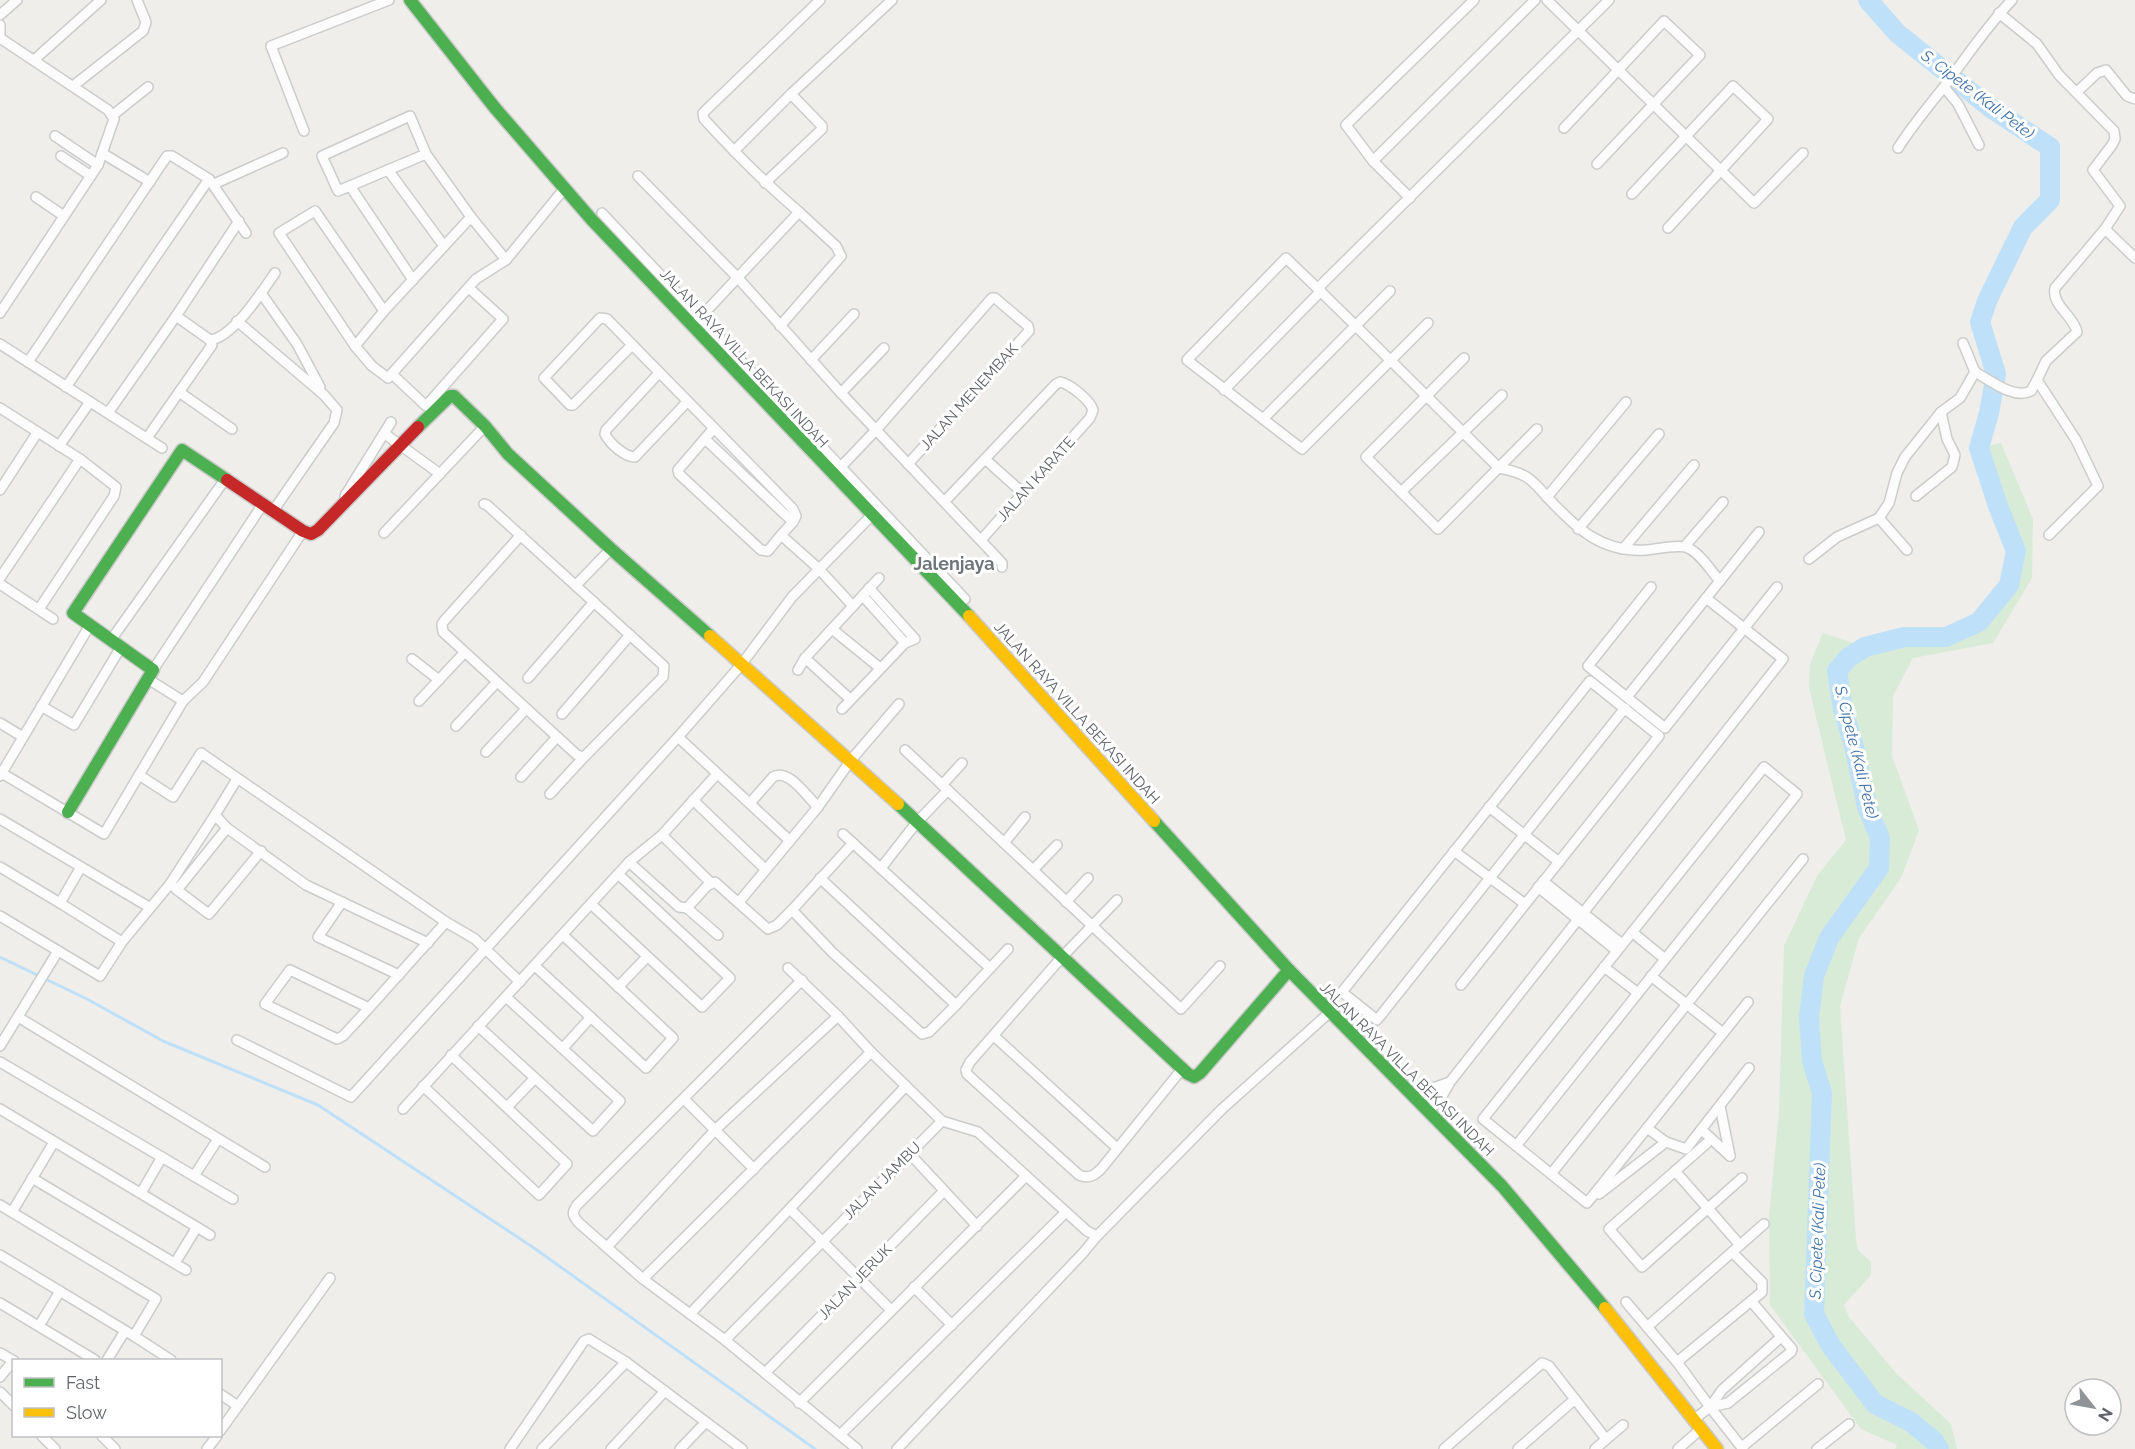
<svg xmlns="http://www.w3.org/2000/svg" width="2135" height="1449" viewBox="0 0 2135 1449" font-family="Raleway,sans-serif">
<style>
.green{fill:#d8ebd6}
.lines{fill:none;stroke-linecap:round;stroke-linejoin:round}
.stream{stroke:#bfe0f9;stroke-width:3}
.river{stroke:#bfe0f9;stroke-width:20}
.street-casing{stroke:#cbcccc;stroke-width:12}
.fast-casing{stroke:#cacacb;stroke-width:15}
.slow-casing{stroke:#cacacb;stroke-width:15}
.jam-casing{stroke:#cacacb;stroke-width:15}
.street{stroke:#fdfcfc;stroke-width:9}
.fast{stroke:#4caf50;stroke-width:12}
.slow{stroke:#ffc107;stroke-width:12}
.jam{stroke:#c62828;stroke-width:12}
.labels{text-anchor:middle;stroke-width:6;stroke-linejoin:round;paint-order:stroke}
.street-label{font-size:15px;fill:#5f6368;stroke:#fff}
.water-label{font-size:16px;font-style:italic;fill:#4174aa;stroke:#fff}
.quarter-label{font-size:18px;font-weight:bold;fill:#70757a;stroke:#fff}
</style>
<rect width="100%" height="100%" fill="#efeeea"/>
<!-- green -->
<polygon class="green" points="2001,443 2033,519 2032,578 1993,643 1913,658 1893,696 1892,756 1919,830 1901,878 1859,938 1840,1006 1856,1239 1858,1250 1871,1262 1871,1275 1844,1305 1849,1317 1896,1373 1951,1424 1957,1449 1895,1449 1897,1445 1861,1429 1770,1305 1769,1216 1779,1111 1784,946 1817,876 1846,840 1809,688 1810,664 1823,633 1865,647 1904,637 1946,637 1979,621 2009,585 2016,551 1979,448"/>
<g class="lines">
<!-- stream -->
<polyline class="stream" points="0,957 87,999 163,1041 318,1105 534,1248 815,1449"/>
<!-- river -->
<polyline class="river" points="1868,0 1897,33 1992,109 2050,147 2050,200 2023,227 1987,301 1980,322 1996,374 1989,413 1979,448 1998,506 2016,551 2009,585 1979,622 1946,637 1904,637 1865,647 1848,658 1837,671 1843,709 1855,750 1867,807 1880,838 1879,868 1829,938 1814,976 1809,1017 1812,1061 1822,1093 1814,1314 1831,1346 1875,1404 1911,1422 1934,1441 1939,1449"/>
<defs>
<g id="street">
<polyline points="1547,0 1754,203 1803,153"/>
<path d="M1999,13L2037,44L2059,75L2114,131L2115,139L2112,145L2093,170L2120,206L2105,229L2055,288C2051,305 2074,316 2077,332L2046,361L2037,380L2076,440L2098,486L2049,535"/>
<polyline points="0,15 17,0"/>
<polyline points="0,25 0,35"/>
<polyline points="0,38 108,110 114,119 98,165 0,313"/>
<polyline points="34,60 101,0"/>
<polyline points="73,86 143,31 146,22 137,0"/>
<polyline points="1944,87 1958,104 1979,145"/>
<polyline points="2077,92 2097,73 2106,70 2127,96 2135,99"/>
<polyline points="113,115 148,87"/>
<polyline points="1564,128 1664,21 1700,55 1597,164"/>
<polyline points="304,131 271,46 389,0"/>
<polyline points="55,136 98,165"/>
<path d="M1898,148C1912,126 1927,108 1943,88C1966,58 1986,27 2012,0"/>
<polyline points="734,151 791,94 892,0"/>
<polyline points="102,153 150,182"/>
<polyline points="426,154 338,191 322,156 410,116 426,154 471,217 506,260"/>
<polyline points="61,156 91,176"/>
<polyline points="1373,161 1535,0"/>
<polyline points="388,170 444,246"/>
<polyline points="638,176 738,278 841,393 1002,563 1002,567"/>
<polyline points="765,183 822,129 822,126 791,94"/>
<polyline points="214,184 283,153"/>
<polyline points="350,186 413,280"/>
<polyline points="1632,194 1733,86 1768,119 1668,228"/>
<polyline points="36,197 64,216"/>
<polyline points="1410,198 1373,161 1346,125 1474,0"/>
<polyline points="602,213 965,599"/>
<polyline points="2105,229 2135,258"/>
<polyline points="1318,288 1609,0"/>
<path d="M1390,291L1263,419L1187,360L1286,258C1358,327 1428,398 1499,468C1525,473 1530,477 1547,497"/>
<polyline points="261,293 297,344 320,387"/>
<polyline points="384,311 315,211 279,233 355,346 372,366 388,378 476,279 506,260 564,189"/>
<polyline points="237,321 324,395 337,410 334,423 273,511"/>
<path d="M697,321L799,212C765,183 734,152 704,119L703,113L820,0"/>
<polyline points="780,326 841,256 836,246 799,212"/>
<path d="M210,340C232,338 262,292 275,273"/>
<polyline points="0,344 162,448"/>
<polyline points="632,345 573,405 570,405 544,378 600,318 607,319 714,428"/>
<polyline points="355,346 384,311 471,217"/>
<polyline points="1464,358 1366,457 1438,529 1537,429"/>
<polyline points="811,360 854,314"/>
<polyline points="28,362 167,156 172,156 209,179 246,233"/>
<path d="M1975,372C1990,380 2014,400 2031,391L2037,380"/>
<path d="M659,373L606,430L605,434C610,444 625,457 635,457L687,402"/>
<polyline points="392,374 426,406 503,319 469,288"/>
<polyline points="66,387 209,179"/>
<polyline points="1224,390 1321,291"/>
<polyline points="179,392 232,429"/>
<polyline points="841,393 884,348"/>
<path d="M1626,402L1547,497C1575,527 1601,553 1646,550C1656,549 1680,544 1688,548C1701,554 1710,570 1720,581"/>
<polyline points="0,408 80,459 116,487 114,496 39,609"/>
<polyline points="108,413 176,316 239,221"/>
<polyline points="1263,419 1302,449 1428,323"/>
<polyline points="385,434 440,474"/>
<polyline points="147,438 212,345 210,340 176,316"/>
<polyline points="705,439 793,522"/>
<polyline points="59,446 90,402"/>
<polyline points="985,459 1024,494"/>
<polyline points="836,472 876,430 992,298 995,298 1028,326 1029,331 908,464"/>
<polyline points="0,490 37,433"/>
<polyline points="1401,492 1502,395"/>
<polyline points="345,496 391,422"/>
<polyline points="1916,496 1952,467 1955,455 1947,439 1941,412"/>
<path d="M945,501L1056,384L1060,382C1070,384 1090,400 1093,410L1090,418L981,540"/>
<path d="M484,504L487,505C546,559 605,612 664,666L663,677L584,757L577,755L443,632L442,624L444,621L521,535"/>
<polyline points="1879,518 1907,550"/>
<polyline points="1578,529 1659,434"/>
<polyline points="384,533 485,426"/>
<polyline points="781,535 793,522 796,516 793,509 714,428 678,470 679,474 761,550 768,551 781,535 818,568 853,606"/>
<polyline points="1685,546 1723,502"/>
<polyline points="1623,549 1694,465"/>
<polyline points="1809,559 1837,537 1879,518 1889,503 1897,473 1905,457 1941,412 1960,398 1975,372 1963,343"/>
<polyline points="0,578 80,459"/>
<polyline points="0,584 53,619"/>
<polyline points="576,585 611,549"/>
<polyline points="1651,587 1588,666 1665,728 1777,587"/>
<polyline points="863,596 905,643"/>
<polyline points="832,629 880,668"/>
<polyline points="111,640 226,478"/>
<polyline points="805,658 850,699"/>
<polyline points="412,659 439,680"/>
<polyline points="153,670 263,504"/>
<polyline points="798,670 805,658 879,578"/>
<polyline points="528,678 594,602"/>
<polyline points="148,679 183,701"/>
<polyline points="1627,697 1759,532"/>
<polyline points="419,701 464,653"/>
<polyline points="41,706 74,725 121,647"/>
<polyline points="842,709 905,643 915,639 869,588"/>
<polyline points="562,714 630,635"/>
<polyline points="0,723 23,737"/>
<polyline points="456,726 496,683"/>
<polyline points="678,737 789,840"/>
<polyline points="905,750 1181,1009 1220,966"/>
<polyline points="486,752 526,709"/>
<polyline points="0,772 104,834 183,701 203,682 303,531"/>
<polyline points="139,775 173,797 201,753 446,922 475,939 520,982"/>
<polyline points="0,776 90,625"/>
<polyline points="521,777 557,737"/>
<polyline points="237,779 215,815 227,828 306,885 428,943"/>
<polyline points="942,785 962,763"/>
<polyline points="550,794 584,757"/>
<polyline points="693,800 765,869"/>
<path d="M750,803L773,777C789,768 807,797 818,807"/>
<polyline points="1489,807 1559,862"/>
<polyline points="0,819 149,907"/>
<polyline points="227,828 177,890 209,914 261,851"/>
<polyline points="843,834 990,968"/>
<polyline points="662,835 711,883"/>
<polyline points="853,843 792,910 833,953 922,1034 929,1032 956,1005 1008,949"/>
<polyline points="1004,843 1025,817"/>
<polyline points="1454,851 1525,904"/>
<polyline points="629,862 679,907 687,908 707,886 715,882 768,929 777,925 792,910"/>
<polyline points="0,867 60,903 81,867"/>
<polyline points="881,868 917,822 948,790"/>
<polyline points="1033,870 1057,845"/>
<polyline points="820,878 956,1005"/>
<polyline points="1543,881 1622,944"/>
<polyline points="1538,887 1617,951"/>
<polyline points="175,888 170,884 215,815"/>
<path d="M1117,900L1062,957L970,1062L966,1070L967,1074L1079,1175C1088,1179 1094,1176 1101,1169L1182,1069"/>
<polyline points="342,902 318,937 399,975"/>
<polyline points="739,902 818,807 851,760 899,704"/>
<polyline points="1066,902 1088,878"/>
<polyline points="60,903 122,942"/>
<polyline points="591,904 702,1007 730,978 618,874"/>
<polyline points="687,908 718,935"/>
<polyline points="0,916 100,976 122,942 170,884"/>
<polyline points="1632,932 1665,959"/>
<polyline points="535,966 646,1068 673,1038 563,935"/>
<polyline points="1604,967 1638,993"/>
<polyline points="788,968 838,1016 871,1052 942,1121 978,1132 1087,1231 1097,1236"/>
<polyline points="1651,976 1723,1033"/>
<path d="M802,980L577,1205C571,1213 573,1216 579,1223L643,1279L725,1340L857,1449"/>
<polyline points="1461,985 1659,736 1590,681 1342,992 1377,1020 1625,708"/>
<polyline points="618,987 647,957"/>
<polyline points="369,1008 290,970 265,1004 337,1039 343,1036 369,1008 446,922"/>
<polyline points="18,1017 265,1167"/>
<polyline points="478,1026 593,1131 620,1101 506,997"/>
<polyline points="994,1036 1117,1148"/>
<polyline points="237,1040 351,1097 678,737 741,665 792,597 872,515"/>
<polyline points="0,1046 58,951"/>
<polyline points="563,1048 591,1017"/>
<polyline points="0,1062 233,1199"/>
<polyline points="423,1086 539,1195 567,1164 451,1055"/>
<polyline points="684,1099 754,1169"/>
<polyline points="1418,1099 1433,1088 1450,1082"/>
<polyline points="1720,1106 1730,1156"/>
<polyline points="507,1107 535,1078"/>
<polyline points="0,1109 210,1235"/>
<polyline points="403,1109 629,862 662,835 717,774"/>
<polyline points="1429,1111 1442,1096 1450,1082 1783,659 1706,598"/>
<polyline points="1647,1128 1666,1142 1686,1149 1749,1068"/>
<polyline points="1702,1130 1730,1156"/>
<polyline points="1707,1143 1609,1229 1642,1267 1742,1178"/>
<polyline points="1516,1146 1797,794 1764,767 1483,1119 1587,1203 1748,1002"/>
<polyline points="910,1154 977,1226"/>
<polyline points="1675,1171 1740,1245"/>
<polyline points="1551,1174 1803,859"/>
<polyline points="194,1176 218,1139"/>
<polyline points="32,1178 186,1270"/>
<polyline points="141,1193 162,1157"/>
<polyline points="1599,1194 1666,1142"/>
<polyline points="0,1205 156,1299 134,1336"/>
<polyline points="790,1209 891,1310"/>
<polyline points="12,1212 54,1142"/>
<polyline points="607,1247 716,1129 838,1016"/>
<polyline points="0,1255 134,1336 171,1360"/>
<polyline points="175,1263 197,1227"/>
<polyline points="643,1279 871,1052"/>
<polyline points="914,1287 952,1325"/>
<polyline points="1626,1302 1677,1362 1710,1407 1743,1449"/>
<polyline points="0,1303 95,1360"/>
<polyline points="690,1314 906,1086"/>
<polyline points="39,1326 60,1291"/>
<polyline points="1647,1327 1764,1224"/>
<polyline points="725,1340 942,1121"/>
<polyline points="0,1353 14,1361"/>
<polyline points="107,1360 125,1331"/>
<polyline points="1677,1362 1762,1292 1762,1282 1732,1252"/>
<polyline points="765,1373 944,1191"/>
<polyline points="0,1377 13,1361"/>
<polyline points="0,1392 14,1406"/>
<polyline points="220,1394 238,1406"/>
<polyline points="799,1403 1026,1176"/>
<polyline points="1710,1407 1728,1403 1791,1352 1792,1349 1751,1301"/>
<polyline points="1693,1420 1710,1407 1722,1390 1781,1337"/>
<polyline points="220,1431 330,1278"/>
<polyline points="840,1435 1066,1212"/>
<polyline points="42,1436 55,1449"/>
<polyline points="102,1436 115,1449"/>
<polyline points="1742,1447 1818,1384"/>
<polyline points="207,1449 217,1436"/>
<polyline points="510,1449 584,1341 589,1339 626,1362 742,1449"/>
<polyline points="542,1449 626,1362"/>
<polyline points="611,1449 665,1391"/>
<polyline points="680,1449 706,1422"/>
<polyline points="897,1449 1083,1253 1097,1236 1222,1109 1329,1013"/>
<polyline points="1444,1449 1542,1363 1549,1366 1606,1439"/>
<polyline points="1518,1449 1575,1399"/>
<polyline points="1595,1449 1623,1425"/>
<polyline points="1678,1449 1701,1429"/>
<polyline points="1817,1449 1849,1424"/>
</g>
<g id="fast">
<polyline points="410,0 495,108 592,220 969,616"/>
<polyline points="418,427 450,396 454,396 485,426 508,454 611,549 710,636"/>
<polyline points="898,804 1188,1074 1194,1077 1200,1073 1289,970"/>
<polyline points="68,812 153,670 73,613 182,450 227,480"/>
<polyline points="1154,821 1289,970 1502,1186 1605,1308"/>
</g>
<g id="slow">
<polyline points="969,616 1154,821"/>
<polyline points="710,636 898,804"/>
<polyline points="1605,1308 1717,1449"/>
</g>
<polyline id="jam" points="227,480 303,531 311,534 318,530 418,427"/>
</defs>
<!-- street casing -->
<use href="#street" class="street-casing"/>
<!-- fast casing -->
<use href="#fast" class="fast-casing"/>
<!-- slow casing -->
<use href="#slow" class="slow-casing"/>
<!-- jam casing -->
<use href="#jam" class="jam-casing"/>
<!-- street -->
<use href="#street" class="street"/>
<!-- fast -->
<use href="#fast" class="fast"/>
<!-- slow -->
<use href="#slow" class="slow"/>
<!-- jam -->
<use href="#jam" class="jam"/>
</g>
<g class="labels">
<!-- street labels -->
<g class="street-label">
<text transform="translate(744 358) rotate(47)" y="5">JALAN RAYA VILLA BEKASI INDAH</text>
<text transform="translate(969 397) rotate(-48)" y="5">JALAN MENEMBAK</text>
<text transform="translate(1036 479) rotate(-48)" y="5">JALAN KARATE</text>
<text transform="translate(1077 713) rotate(48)" y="5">JALAN RAYA VILLA BEKASI INDAH</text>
<text transform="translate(1407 1069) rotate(45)" y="5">JALAN RAYA VILLA BEKASI INDAH</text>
<text transform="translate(882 1181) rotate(-45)" y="5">JALAN JAMBU</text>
<text transform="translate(855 1282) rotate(-46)" y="5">JALAN JERUK</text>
</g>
<!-- water labels -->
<g class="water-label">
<text transform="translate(1978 94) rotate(37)" y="6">S. Cipete (Kali Pete)</text>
<text transform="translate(1857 752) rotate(76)" y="6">S. Cipete (Kali Pete)</text>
<text transform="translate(1817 1231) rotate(-88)" y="6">S. Cipete (Kali Pete)</text>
</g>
<!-- quarter labels -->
<g class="quarter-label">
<text x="954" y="570">Jalenjaya</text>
</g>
</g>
<!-- legend -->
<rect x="12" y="1359" width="210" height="78" fill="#ffffff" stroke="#bfc1c3" stroke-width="1.5"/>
<rect x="24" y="1378" width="30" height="9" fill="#4caf50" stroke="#bfc1c3" stroke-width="1.5"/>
<text x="66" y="1389" font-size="18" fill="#5f6368">Fast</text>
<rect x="24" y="1408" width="30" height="9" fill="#ffc107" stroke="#bfc1c3" stroke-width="1.5"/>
<text x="66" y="1419" font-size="18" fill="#5f6368">Slow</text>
<!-- north arrow -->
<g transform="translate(2093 1407) rotate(121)"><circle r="28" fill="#ffffff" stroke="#bfc1c3" stroke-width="1.5"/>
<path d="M0-4.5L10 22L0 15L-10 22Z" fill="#919496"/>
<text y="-9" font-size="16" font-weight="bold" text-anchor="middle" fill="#5f6368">N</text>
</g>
</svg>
